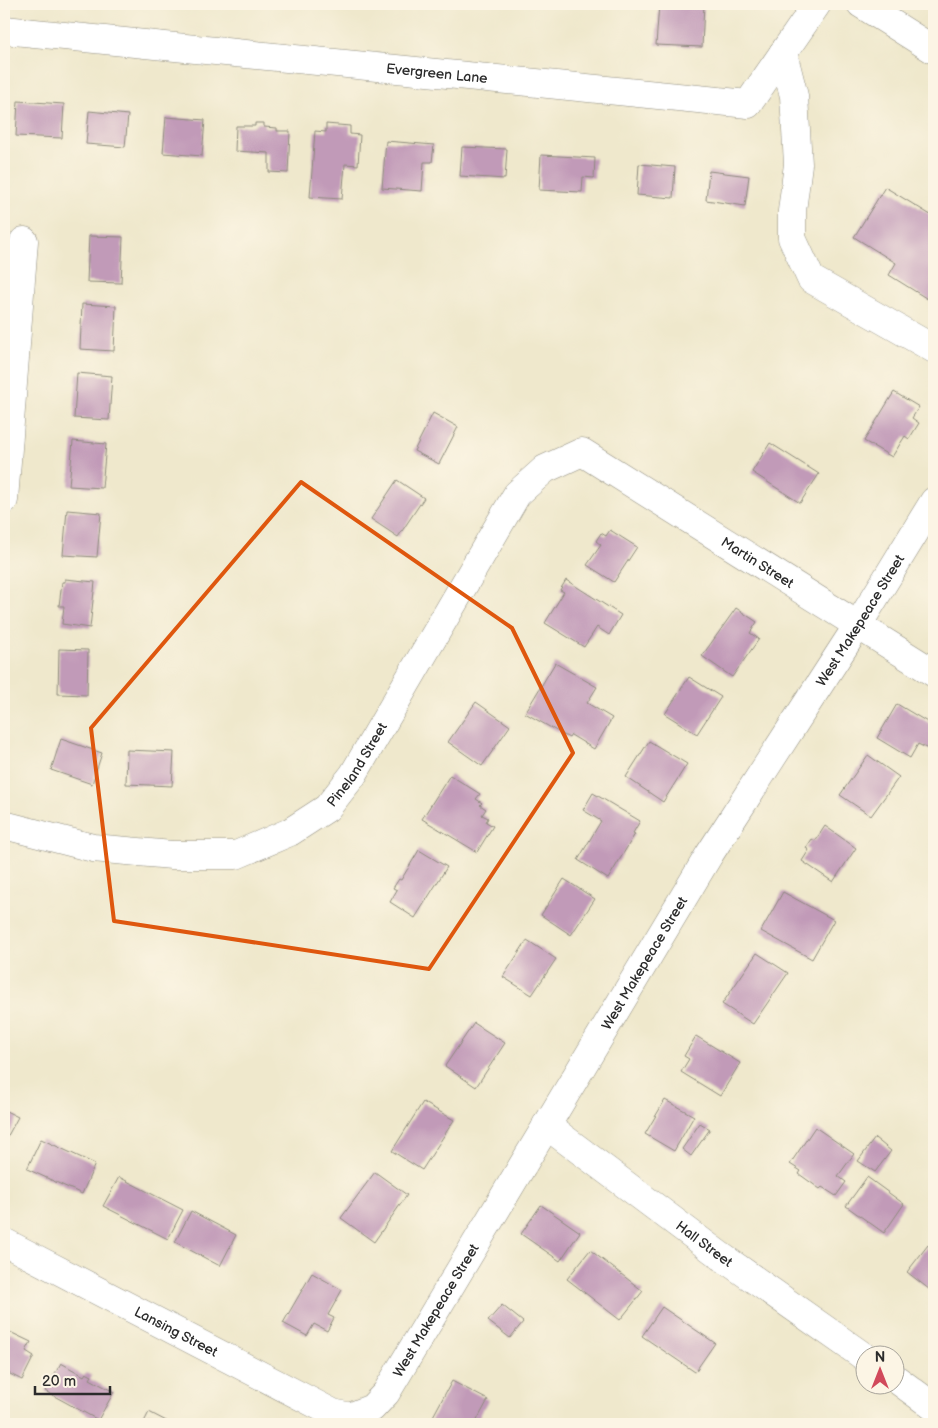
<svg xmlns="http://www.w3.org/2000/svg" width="938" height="1428" viewBox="0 0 938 1428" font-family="'Balsamiq Sans',sans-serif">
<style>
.building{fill:#c19ab8}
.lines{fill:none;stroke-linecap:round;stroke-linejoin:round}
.minor-casing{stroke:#8d8a7c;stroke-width:29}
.minor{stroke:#fff;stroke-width:28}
.marked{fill:none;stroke:#df570e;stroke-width:4;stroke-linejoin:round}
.labels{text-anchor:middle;stroke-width:4.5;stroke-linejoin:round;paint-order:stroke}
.street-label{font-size:14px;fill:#2b2b2b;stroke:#fcf5e5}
</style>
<rect width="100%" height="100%" fill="#fcf5e5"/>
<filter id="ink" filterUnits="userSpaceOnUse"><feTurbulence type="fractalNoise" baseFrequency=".02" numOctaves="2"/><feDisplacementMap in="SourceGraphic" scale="10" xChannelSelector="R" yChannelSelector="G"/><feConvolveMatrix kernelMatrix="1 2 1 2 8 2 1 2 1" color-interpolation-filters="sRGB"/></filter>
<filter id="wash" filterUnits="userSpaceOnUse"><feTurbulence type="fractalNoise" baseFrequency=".0096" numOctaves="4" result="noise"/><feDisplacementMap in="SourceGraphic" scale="20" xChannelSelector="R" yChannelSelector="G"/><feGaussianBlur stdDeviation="1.12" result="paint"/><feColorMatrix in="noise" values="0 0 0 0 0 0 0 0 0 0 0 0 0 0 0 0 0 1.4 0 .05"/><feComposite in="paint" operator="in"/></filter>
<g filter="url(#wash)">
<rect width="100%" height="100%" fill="#efe8cc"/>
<g id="blocks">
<!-- building -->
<g class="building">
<polygon points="659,4 704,4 702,47 656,45"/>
<polygon points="18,101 64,104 62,138 16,136"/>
<polygon points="89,111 128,115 125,147 86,144"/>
<polygon points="166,117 205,120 202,156 163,153"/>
<polygon points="255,123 264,123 264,127 277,128 277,131 290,131 288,173 269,172 269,153 235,151 236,126 255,126"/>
<polygon points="326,124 350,126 350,134 360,135 358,165 345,164 342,199 310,197 315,131 326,132"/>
<polygon points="386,141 434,145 432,162 424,162 422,191 382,188"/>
<polygon points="462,147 507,149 505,179 460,176"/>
<polygon points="541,155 595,158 594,178 583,177 582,192 539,190"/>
<polygon points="639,164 675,167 673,198 637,195"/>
<polygon points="709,171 749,176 745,206 706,200"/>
<polygon points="885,187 934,217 934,303 889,275 896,263 854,237"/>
<polygon points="89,236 123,237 121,283 87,282"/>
<polygon points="82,304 116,306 114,351 80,349"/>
<polygon points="77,373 112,376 109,420 74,418"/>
<polygon points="894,392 919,407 912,418 919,423 909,439 905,436 892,457 864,441"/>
<polygon points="433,413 458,427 439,464 414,451"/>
<polygon points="73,441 106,444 102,488 69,486"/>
<polygon points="770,443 819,474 800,503 752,472"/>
<polygon points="397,480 424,498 398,537 371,519"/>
<polygon points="67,510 101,513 97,557 63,555"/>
<polygon points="610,530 637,547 614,582 587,565 601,545 596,541 601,533 606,536"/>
<polygon points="65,579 95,582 90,628 62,624 64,606 59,606 62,582 65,582"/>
<polygon points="566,580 621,615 609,635 597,627 584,647 545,623 564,592 560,590"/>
<polygon points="736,608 757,622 750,633 759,639 732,677 702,656"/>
<polygon points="59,649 88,650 87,695 58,694"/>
<polygon points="555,663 597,687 587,703 612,718 594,749 571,735 569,738 525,713"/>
<polygon points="689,677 721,697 697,734 665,714"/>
<polygon points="476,702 510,726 482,766 448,742"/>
<polygon points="897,704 934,726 934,748 932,751 918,744 910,758 877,738"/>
<polygon points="61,739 102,753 92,784 51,770"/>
<polygon points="649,741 687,764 663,802 626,777"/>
<polygon points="127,750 174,752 172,786 126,784"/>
<polygon points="868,755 899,777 871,816 840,795"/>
<polygon points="450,775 480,794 476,799 482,803 480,805 486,809 482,815 488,818 486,822 493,826 477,852 422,819"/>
<polygon points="593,793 640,821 633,833 635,834 608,879 578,860 601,821 583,810"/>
<polygon points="825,826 856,848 833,882 802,861 809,850 806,848 812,839 815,841"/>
<polygon points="419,850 447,867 415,918 390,902 397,890 393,888 399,879 401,880"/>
<polygon points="564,879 595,899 571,935 541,915"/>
<polygon points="783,892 834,920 812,959 761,931"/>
<polygon points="527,940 556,959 532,995 503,977"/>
<polygon points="757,953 788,973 753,1024 722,1004"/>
<polygon points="474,1023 505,1043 476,1087 445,1066"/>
<polygon points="696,1036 740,1063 720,1096 681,1072 689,1059 684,1056"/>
<polygon points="665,1100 694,1116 674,1151 645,1134"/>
<polygon points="423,1102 454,1120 422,1170 392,1151"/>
<polygon points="4,1110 18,1117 4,1143"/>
<polygon points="700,1123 710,1129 691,1156 682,1149"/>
<polygon points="815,1127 854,1154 838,1176 846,1182 836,1196 822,1187 820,1189 799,1174 801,1171 790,1164"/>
<polygon points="875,1138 891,1151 875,1172 858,1161"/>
<polygon points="41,1139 95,1164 82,1194 27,1169"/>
<polygon points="375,1172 407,1195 374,1242 341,1218"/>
<polygon points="119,1177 183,1210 168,1239 103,1206"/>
<polygon points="867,1177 904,1204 884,1233 846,1206"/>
<polygon points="541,1205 580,1232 560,1261 521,1234"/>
<polygon points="191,1211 236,1235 220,1266 175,1242"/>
<polygon points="928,1245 934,1250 934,1293 907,1272"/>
<polygon points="590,1250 643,1291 620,1320 567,1279"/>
<polygon points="312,1273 342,1290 328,1315 334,1318 327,1331 314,1324 307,1336 283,1323"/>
<polygon points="502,1305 523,1322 510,1338 488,1321"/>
<polygon points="662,1307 715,1343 695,1372 642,1336"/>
<polygon points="10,1332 31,1342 26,1351 34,1356 22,1380 4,1371 4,1336 7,1337"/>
<polygon points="61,1363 84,1376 86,1373 92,1376 90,1379 114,1392 98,1420 45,1391"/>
<polygon points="452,1381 488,1400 475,1424 435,1424 430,1422"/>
<polygon points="149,1412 172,1424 143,1424"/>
</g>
</g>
</g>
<g filter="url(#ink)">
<use href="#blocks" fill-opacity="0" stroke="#8d8a7c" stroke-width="1"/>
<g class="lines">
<defs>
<g id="minor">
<polyline points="861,4 934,50"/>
<path id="s1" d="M4,30L748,104L817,4"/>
<polyline points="783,53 794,96 798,164 792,211 792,238 811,279 934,349"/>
<polyline points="4,500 24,241"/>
<path id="s2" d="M4,825L93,848L172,855H236L290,832L327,808L353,775L517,494L545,469L582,452L934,673"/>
<path id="s3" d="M546,1125L718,1254L866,1358"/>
<path id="s4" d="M4,1242L333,1413L350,1417L372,1408L386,1393L709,855L858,625L934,501"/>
<polyline points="896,1379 934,1407"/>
</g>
</defs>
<!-- minor casing -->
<use href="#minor" class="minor-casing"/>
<!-- minor -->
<use href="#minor" class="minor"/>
</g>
</g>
<!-- marked area -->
<path class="marked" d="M301,482L512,628L573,753L429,969L114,921L91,728Z"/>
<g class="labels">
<!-- street labels -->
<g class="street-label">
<text dy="5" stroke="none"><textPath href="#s1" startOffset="435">Evergreen Lane</textPath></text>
<text dy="5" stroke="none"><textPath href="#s2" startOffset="991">Martin Street</textPath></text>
<text dy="5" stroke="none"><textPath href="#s4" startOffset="1339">West Makepeace Street</textPath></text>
<text dy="5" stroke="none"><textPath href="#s2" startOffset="391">Pineland Street</textPath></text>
<text dy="5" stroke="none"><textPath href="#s4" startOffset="934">West Makepeace Street</textPath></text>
<text dy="5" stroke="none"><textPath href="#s3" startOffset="198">Hall Street</textPath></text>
<text dy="5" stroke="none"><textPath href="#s4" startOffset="529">West Makepeace Street</textPath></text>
<text dy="5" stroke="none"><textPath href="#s4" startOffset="194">Lansing Street</textPath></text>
</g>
</g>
<!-- margin -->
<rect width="938" height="1428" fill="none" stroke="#fcf5e5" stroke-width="20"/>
<!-- north arrow -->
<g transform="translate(880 1370)"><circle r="24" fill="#fcf5e5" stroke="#a8a49b"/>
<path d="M0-4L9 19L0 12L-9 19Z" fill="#d1495b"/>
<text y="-8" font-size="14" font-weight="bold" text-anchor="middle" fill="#2b2b2b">N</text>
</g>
<!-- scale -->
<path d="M35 1386v8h75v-8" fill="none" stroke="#2b2b2b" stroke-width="2.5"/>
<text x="42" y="1386" font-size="15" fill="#2b2b2b" stroke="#fcf5e5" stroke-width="4" paint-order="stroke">20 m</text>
</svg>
